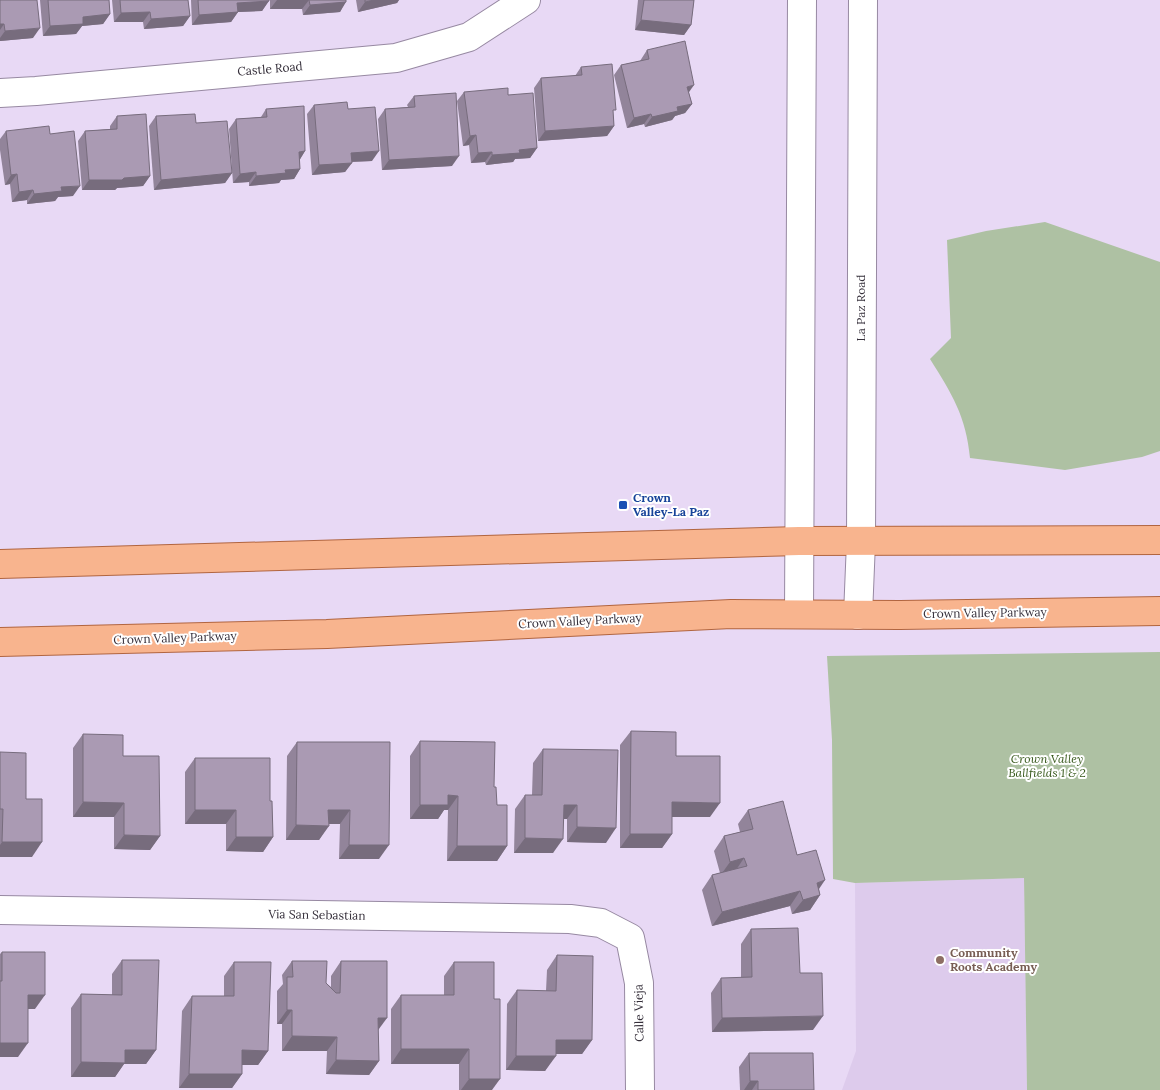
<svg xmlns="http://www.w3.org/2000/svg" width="1160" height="1090" viewBox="0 0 1160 1090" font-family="Lora,serif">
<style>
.built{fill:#ddcbec}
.green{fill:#aec1a3}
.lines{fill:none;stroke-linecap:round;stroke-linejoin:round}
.minor-casing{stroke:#9789a2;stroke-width:30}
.secondary-casing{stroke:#9789a2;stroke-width:30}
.primary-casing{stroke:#b16540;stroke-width:30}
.minor{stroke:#fff;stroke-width:28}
.secondary{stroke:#fff;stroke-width:28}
.primary{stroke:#f8b48e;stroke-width:28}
.wall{fill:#92849a}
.shaded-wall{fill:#776c7d}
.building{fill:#aa9ab3;stroke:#776c7d}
.transit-dot{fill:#1a4fb4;stroke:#fff;stroke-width:2}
.education-dot{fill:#8d6e63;stroke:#fff;stroke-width:2}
.labels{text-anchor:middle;stroke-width:4;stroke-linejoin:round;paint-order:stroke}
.street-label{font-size:12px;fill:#352f3a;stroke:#fff}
.transit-label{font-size:12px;font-weight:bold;fill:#164399;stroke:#fff;text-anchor:start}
.park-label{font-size:12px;font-style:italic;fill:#385a1c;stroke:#fff}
.education-label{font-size:12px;font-weight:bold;fill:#785e54;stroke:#fff;text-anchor:start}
</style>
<rect width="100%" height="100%" fill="#e8d9f5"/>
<!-- built -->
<polygon class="built" points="1024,878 1027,1090 842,1090 856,1051 855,883"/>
<!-- green -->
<g class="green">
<path d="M1045,222L1160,262V451L1142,457L1065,470L970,458C966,416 952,394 930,359L951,338L947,240L986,231Z"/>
<polygon points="1160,652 1160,1090 1027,1090 1024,878 855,883 833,879 832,740 827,656"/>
</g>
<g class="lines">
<defs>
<g id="minor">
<polyline points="0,93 36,91 396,58 469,37 526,0"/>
<polyline points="0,910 570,919 601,923 630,938 639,983 640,1090"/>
</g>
<g id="secondary">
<polyline points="799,614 802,0"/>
<polyline points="858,615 861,542 863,0"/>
</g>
<g id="primary">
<polyline points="0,564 799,541 1160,540"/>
<polyline points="0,642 327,634 731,614 900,615 1160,611"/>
</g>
</defs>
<!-- minor casing -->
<use href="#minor" class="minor-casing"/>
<!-- secondary casing -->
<use href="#secondary" class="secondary-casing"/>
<!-- primary casing -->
<use href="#primary" class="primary-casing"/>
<!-- minor -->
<use href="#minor" class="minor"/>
<!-- secondary -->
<use href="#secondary" class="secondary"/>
<!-- primary -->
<use href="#primary" class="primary"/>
</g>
<!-- wall -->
<g class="wall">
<polygon points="0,0 33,38 0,41"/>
<polygon points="40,0 109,0 110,14 103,24 82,26 76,34 43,36"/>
<polygon points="112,0 188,0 190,16 183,26 144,29 143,22 114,22"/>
<polygon points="191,0 269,0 262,11 238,12 231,22 192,25"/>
<polygon points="270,0 346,0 340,12 303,15 302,9 270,9"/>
<polygon points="356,0 399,0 397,3 358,12"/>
<polygon points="638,0 694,0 691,25 684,35 635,30"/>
<polygon points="647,50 689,93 692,104 685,113 675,116 672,120 645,127 644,124 627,128 614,75 621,65 640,61"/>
<polygon points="581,67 613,114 614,126 607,136 538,141 534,88 541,78 575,76"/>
<polygon points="464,92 508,95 537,148 530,158 515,159 513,162 486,165 485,162 471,163 469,145 463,146 457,101"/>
<polygon points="414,96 452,166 382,170 378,119 385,109 408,107 407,105"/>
<polygon points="314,105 348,109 372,161 352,162 345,172 312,175 307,114"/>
<polygon points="266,109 305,151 300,159 300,169 294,179 281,180 279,183 249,186 249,182 233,183 229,129 236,119 261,117"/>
<polygon points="117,116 150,176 143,186 117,188 115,190 82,190 78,141 85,131 110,129 110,126"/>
<polygon points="156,116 196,123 232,173 225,183 154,190 149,126"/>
<polygon points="6,131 50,134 73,196 58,197 55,201 27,204 27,200 12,202 10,184 5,185 0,150 0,139"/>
<polygon points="631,731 676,756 710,817 672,817 672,834 662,848 620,848 620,745"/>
<polygon points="83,734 123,756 160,836 150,850 114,849 114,817 73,817 73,748"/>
<polygon points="420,741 494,787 497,805 507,846 497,861 447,861 448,810 444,810 438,819 410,819 410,756"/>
<polygon points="297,742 390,742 379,859 339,859 340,824 329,824 319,840 286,840 287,756"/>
<polygon points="543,749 606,843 567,842 567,819 564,819 553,853 514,853 515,809 525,795 532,795 533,763"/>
<polygon points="0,752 26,799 32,857 0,857"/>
<polygon points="195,758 270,801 273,837 263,852 226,851 226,824 185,824 185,772"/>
<polygon points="748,810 797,855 819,889 820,895 810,910 792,914 790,906 712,926 702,890 712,875 720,873 714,851 724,836 740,832 738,824"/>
<polygon points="751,929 800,973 813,1030 712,1032 711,993 721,978 741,978 741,944"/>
<polygon points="2,952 35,1009 28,1009 18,1057 0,1057 0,954"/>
<polygon points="557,955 592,1040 582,1054 556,1054 545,1071 506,1070 507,1004 517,990 546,991 547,970"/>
<polygon points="122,960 156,1050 146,1064 124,1064 115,1077 71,1077 71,1008 81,994 112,995 112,974"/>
<polygon points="292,961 326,983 331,987 331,976 341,961 378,1030 379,1061 369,1075 326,1074 327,1051 282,1051 282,1024 277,1024 277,991 283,984 282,975"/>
<polygon points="234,962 268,1051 258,1065 242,1065 242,1074 232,1088 179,1088 182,1011 192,996 224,996 224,976"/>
<polygon points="454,962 492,1090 459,1090 459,1064 391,1064 391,1009 401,995 444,995 444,976"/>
<polygon points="749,1053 814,1090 740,1090 739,1067"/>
</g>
<!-- shaded-wall -->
<g class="shaded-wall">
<polygon points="277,0 309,0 302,9 270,9"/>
<polygon points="374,0 399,0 397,3 358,12 365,2"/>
<polygon points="269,1 262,11 238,12 231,22 192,25 199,15 237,3"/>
<polygon points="346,2 340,12 303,15 310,5"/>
<polygon points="150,12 143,22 114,22 121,13"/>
<polygon points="110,14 103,24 82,26 76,34 43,36 50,26 83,17"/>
<polygon points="190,16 183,26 144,29 151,19"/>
<polygon points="641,20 691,25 684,35 635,30"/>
<polygon points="0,24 4,24 0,30"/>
<polygon points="40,28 33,38 0,41 0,38 5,31"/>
<polygon points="694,85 687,95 687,87"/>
<polygon points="692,104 685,113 675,116 672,120 645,127 652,117 677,107"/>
<polygon points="651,114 644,124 627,128 634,118"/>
<polygon points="614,126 607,136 538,141 545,131"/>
<polygon points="476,135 469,145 463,146 470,136"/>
<polygon points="537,148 530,158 515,159 513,162 486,165 492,155 519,150"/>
<polygon points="305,151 299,161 299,152"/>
<polygon points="379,151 372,161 344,162 351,153"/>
<polygon points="492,152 485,162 471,163 478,153"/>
<polygon points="459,156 452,166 382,170 389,160"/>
<polygon points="352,163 345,172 312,175 319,165"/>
<polygon points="300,169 294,179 281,180 279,183 249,186 256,176 285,170"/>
<polygon points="256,172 249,182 233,183 240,174"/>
<polygon points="232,173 225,183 154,190 161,180"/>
<polygon points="17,174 10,184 5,185 11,175"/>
<polygon points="150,176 143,186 117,188 115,190 82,190 89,180"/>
<polygon points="80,186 73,196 58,197 55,201 27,204 34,194 61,187"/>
<polygon points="33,190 27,200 12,202 19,192"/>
<polygon points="448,795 458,796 448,810 444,810 438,819 410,819 420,805"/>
<polygon points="83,802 124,803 114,817 73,817"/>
<polygon points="672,802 720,803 710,817 662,817"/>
<polygon points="564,805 577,805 567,819 554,819"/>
<polygon points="195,810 236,810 226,824 185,824"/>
<polygon points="328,810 350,810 340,824 318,824"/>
<polygon points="296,825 329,826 319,840 286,840"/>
<polygon points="577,827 616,828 606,843 567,842"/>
<polygon points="630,834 672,834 662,848 620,848"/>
<polygon points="124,835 160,836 150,850 114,849"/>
<polygon points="236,837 273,837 263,852 226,851"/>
<polygon points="525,838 563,839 553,853 514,853"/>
<polygon points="2,842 42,842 32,857 0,857 0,845"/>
<polygon points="349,845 389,845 379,859 339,859"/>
<polygon points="457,846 507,846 497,861 447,861"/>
<polygon points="744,858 734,873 720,876 730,862"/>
<polygon points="825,880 815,895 817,883"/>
<polygon points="800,891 790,906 712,926 722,912"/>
<polygon points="820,895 810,910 792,914 803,900"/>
<polygon points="28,995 45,995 35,1009 18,1009"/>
<polygon points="287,1010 292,1010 282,1024 277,1024"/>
<polygon points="823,1016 813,1030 712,1032 722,1018"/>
<polygon points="378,1018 387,1018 376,1033"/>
<polygon points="292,1036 337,1037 327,1051 282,1051"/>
<polygon points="556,1040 592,1040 582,1054 546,1054"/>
<polygon points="0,1043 28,1043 18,1057 0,1057"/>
<polygon points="401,1049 469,1049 459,1064 391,1064"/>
<polygon points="125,1050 156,1050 146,1064 124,1064 115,1077 71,1077 81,1062"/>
<polygon points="242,1050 268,1051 258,1065 232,1065"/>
<polygon points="516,1056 556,1056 545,1071 506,1070"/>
<polygon points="336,1060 379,1061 369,1075 326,1074"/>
<polygon points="189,1074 242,1074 232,1088 179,1088"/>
<polygon points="469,1079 500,1079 492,1090 461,1090"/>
<polygon points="750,1081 758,1081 752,1090 744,1090"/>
</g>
<!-- building -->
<g class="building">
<polygon points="0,0 37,0 40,28 5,31 4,24 0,24"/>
<polygon points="48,0 109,0 110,14 83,17 83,24 50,26"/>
<polygon points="120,0 188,0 190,16 151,19 150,12 121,13"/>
<polygon points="198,0 269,0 269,1 237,3 238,12 199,15"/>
<polygon points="309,0 346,0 346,2 310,5"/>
<polygon points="365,0 374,0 365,2"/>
<polygon points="644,0 694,0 691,25 641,20"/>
<polygon points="685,41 694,85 687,87 692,104 677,107 678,111 652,117 651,114 634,118 621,65 649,59 647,50"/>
<polygon points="612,64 616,110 613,110 614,126 545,131 541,78 582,75 581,67"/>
<polygon points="508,88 508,95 533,93 537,148 519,150 520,153 492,155 492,152 478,153 476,135 470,136 464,92"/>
<polygon points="456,93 459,156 389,160 385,109 415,107 414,96"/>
<polygon points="347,102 348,109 375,107 379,151 351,153 352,163 319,165 314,105"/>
<polygon points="304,106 305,151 299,152 300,169 285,170 286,173 256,176 256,172 240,174 236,119 267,117 266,109"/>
<polygon points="146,114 150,176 124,178 122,180 89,180 85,131 117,129 117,116"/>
<polygon points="195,114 196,123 227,121 232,173 161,180 156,116"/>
<polygon points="49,126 50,134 74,131 80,186 61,187 62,191 34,194 33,190 19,192 17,174 11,175 6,131"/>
<polygon points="631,731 676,732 676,756 720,756 720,803 672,802 672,834 630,834"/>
<polygon points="83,734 123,735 123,756 159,756 160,836 124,835 124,803 83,802"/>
<polygon points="420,741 495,742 494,787 496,787 497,805 507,805 507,846 457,846 458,796 448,795 448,805 420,805"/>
<polygon points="297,742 390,742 389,845 349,845 350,810 328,810 329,826 296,825"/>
<polygon points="543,749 618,750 616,828 577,827 577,805 564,805 563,839 525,838 525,795 542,795"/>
<polygon points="0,752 26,753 26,799 42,799 42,842 2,842 3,809 0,809"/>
<polygon points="195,758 270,758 270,801 272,801 273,837 236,837 236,810 195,810"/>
<polygon points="783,801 797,855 816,850 825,880 817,883 820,895 803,900 800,891 722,912 712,875 747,866 744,858 730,862 724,836 753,829 748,810"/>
<polygon points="798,928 800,973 822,973 823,1016 722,1018 721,978 752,977 751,929"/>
<polygon points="2,952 45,952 45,995 28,995 28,1043 0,1043 0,981 2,981"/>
<polygon points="557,955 593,956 592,1040 556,1040 556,1056 516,1056 517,990 556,991"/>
<polygon points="122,960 159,960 156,1050 125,1050 125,1063 81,1062 81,994 122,995"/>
<polygon points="292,961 327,961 326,983 336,993 340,993 341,961 387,961 387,1018 378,1018 379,1061 336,1060 337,1037 292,1036 292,1010 287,1010 287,977 293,977"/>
<polygon points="234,962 271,962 268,1051 242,1050 242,1074 189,1074 192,996 234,996"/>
<polygon points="454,962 494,962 494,999 500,999 500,1079 469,1079 469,1049 401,1049 401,995 454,995"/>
<polygon points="749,1053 813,1053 814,1090 758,1090 758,1081 750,1081"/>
</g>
<!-- markers -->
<rect class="transit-dot" x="618" y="500" width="10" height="10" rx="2.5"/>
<circle class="education-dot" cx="940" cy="960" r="5"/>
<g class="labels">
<!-- street labels -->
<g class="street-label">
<text transform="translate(270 69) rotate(-5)" y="4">Castle Road</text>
<text transform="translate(861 308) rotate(-90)" y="4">La Paz Road</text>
<text transform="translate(985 613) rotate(-1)" y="4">Crown Valley Parkway</text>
<text transform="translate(580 621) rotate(-3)" y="4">Crown Valley Parkway</text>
<text transform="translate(175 638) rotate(-2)" y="4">Crown Valley Parkway</text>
<text transform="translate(317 915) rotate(1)" y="4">Via San Sebastian</text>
<text transform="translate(639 1013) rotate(-91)" y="4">Calle Vieja</text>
</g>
<!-- transit labels -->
<g class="transit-label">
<text x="633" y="502">Crown<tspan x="633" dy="14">Valley-La Paz</tspan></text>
</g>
<!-- park labels -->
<g class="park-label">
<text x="1047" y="763">Crown Valley<tspan x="1047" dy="14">Ballfields 1 &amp; 2</tspan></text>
</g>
<!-- education labels -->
<g class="education-label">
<text x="950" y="957">Community<tspan x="950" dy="14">Roots Academy</tspan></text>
</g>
</g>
</svg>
